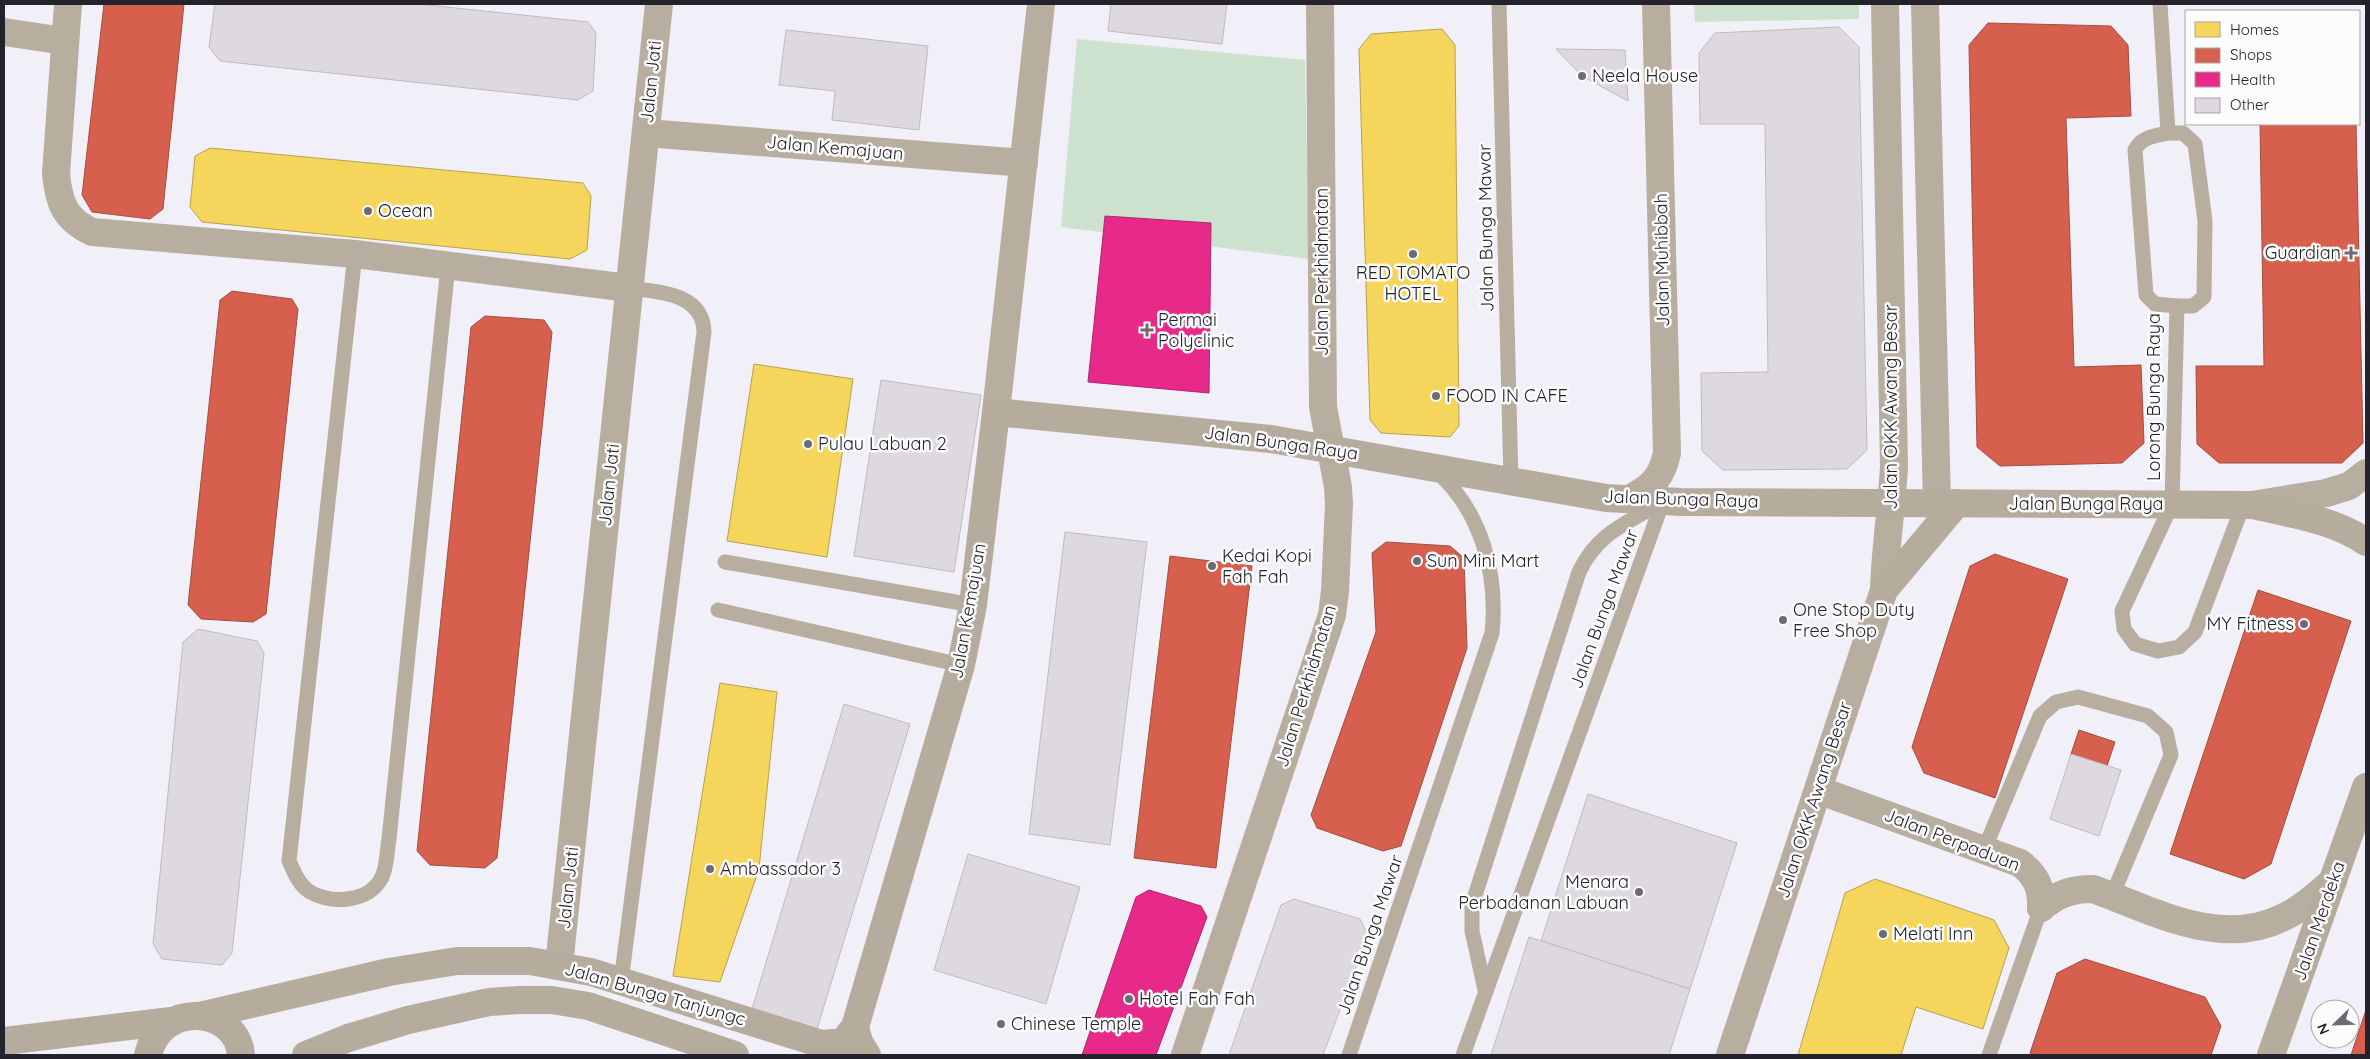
<svg xmlns="http://www.w3.org/2000/svg" width="2370" height="1059" viewBox="0 0 2370 1059" font-family="Quicksand,sans-serif">
<style>
.green{fill:#cce2ce}
.homes{fill:#f6d55c;stroke:#b7a04e}
.shops{fill:#d6604d;stroke:#a14e43}
.health{fill:#e7298a;stroke:#ac276e}
.building{fill:#ded9df;stroke:#bfbabf}
.lines{fill:none;stroke-linecap:round;stroke-linejoin:round}
.service{stroke:#b7aea0;stroke-width:15}
.minor{stroke:#b7aea0;stroke-width:28}
.tertiary{stroke:#b7aea0;stroke-width:28}
.secondary{stroke:#b6ac9e;stroke-width:28}
.poi-dot{fill:#6c6b73;stroke:#fcfcfc;stroke-width:2}
.labels{text-anchor:middle;stroke-width:5;stroke-linejoin:round;paint-order:stroke}
.poi-label{font-size:18px;fill:#24232c;stroke:#fcfcfc;text-anchor:start}
.street-label{font-size:18px;fill:#24232c;stroke:#fcfcfc}
</style>
<rect width="100%" height="100%" fill="#f1f0f8"/>
<!-- green -->
<g class="green">
<polygon points="1694,4 1859,4 1859,19 1695,22"/>
<polygon points="1077,39 1305,60 1309,259 1061,227"/>
</g>
<!-- homes -->
<g class="homes">
<polygon points="1442,29 1455,45 1459,426 1450,437 1381,433 1370,420 1359,49 1371,34"/>
<polygon points="210,148 583,183 591,196 587,250 570,259 202,222 190,207 195,156"/>
<polygon points="754,364 853,379 827,557 727,541"/>
<polygon points="720,683 777,692 759,869 720,982 673,976"/>
<polygon points="1875,879 1994,920 2009,948 1983,1029 1916,1007 1901,1055 1798,1055 1845,893"/>
</g>
<!-- shops -->
<g class="shops">
<polygon points="104,4 184,4 163,209 150,219 92,212 82,195"/>
<polygon points="1988,23 2111,26 2128,45 2131,116 2066,118 2074,367 2141,365 2144,443 2122,463 2000,466 1977,447 1969,45"/>
<polygon points="2260,124 2356,124 2363,443 2342,463 2219,463 2197,444 2196,366 2264,366"/>
<polygon points="232,291 292,299 298,309 266,614 253,622 201,619 188,605 220,300"/>
<polygon points="485,316 544,320 552,332 497,858 485,868 430,865 417,851 471,327"/>
<polygon points="1386,542 1450,546 1464,558 1467,648 1401,846 1383,851 1317,828 1311,815 1376,632 1372,553"/>
<polygon points="1995,554 2068,579 1995,798 1924,773 1912,747 1970,566"/>
<polygon points="1170,556 1252,566 1216,868 1134,858"/>
<polygon points="2258,590 2351,621 2271,864 2244,879 2170,854"/>
<polygon points="2079,730 2115,742 2107,766 2071,754"/>
<polygon points="2085,959 2205,997 2221,1026 2211,1055 2037,1055 2030,1053 2057,973"/>
<polygon points="2366,1010 2366,1055 2351,1055"/>
</g>
<!-- health -->
<g class="health">
<polygon points="1105,216 1211,223 1209,393 1088,382"/>
<polygon points="1149,890 1201,906 1207,917 1156,1055 1082,1055 1136,897"/>
</g>
<!-- building -->
<g class="building">
<polygon points="215,4 418,4 588,22 596,33 593,91 578,100 220,61 209,47"/>
<polygon points="1111,4 1227,4 1222,44 1108,31"/>
<polygon points="1839,27 1859,47 1867,450 1847,469 1723,470 1702,451 1701,373 1768,372 1765,124 1700,124 1699,53 1715,33"/>
<polygon points="786,30 928,46 919,130 832,120 835,91 779,85"/>
<polygon points="1556,49 1625,50 1628,101 1582,76"/>
<polygon points="881,380 981,395 954,572 854,556"/>
<polygon points="1065,532 1147,542 1110,845 1029,834"/>
<polygon points="198,629 257,641 264,653 232,953 222,965 162,959 153,944 183,642"/>
<polygon points="844,704 910,724 817,1029 752,1009"/>
<polygon points="2071,754 2121,770 2099,836 2050,819"/>
<polygon points="1588,794 1737,843 1690,989 1541,941"/>
<polygon points="968,854 1080,887 1046,1004 934,970"/>
<polygon points="1294,899 1360,919 1368,935 1323,1055 1229,1055 1281,905"/>
<polygon points="1529,937 1690,989 1669,1055 1491,1055"/>
</g>
<g class="lines">
<!-- service -->
<g class="service">
<polyline points="1499,4 1511,481"/>
<path d="M2160,4L2168,133C2155,136 2141,137 2135,150L2146,295L2155,304L2177,306L2172,504L2122,611L2124,629L2135,644L2158,651L2179,647L2195,632L2243,505"/>
<polyline points="2168,133 2183,133 2195,144 2205,221 2204,297 2193,306 2177,306"/>
<path d="M355,254L289,861C294,872 299,885 310,892C332,904 369,903 382,877C387,867 387,850 389,839L448,266"/>
<polyline points="725,562 973,605"/>
<polyline points="718,610 961,665"/>
<polyline points="1984,850 2040,716 2056,702 2078,697 2148,716 2166,732 2171,755 2112,896"/>
<path d="M621,982L704,332C703,293 659,292 629,288"/>
<path d="M1485,990L1472,931V905L1579,572C1597,534 1625,524 1659,504"/>
<path d="M1349,1055L1492,633C1498,575 1482,512 1437,472"/>
<polyline points="1463,1055 1663,501"/>
<polyline points="1989,1055 2041,908"/>
</g>
<!-- minor -->
<g class="minor">
<path d="M68,4L56,174C59,204 65,219 92,232L355,254L629,288"/>
<polyline points="1925,4 1937,503"/>
<polyline points="4,32 64,41"/>
<polyline points="646,133 1024,163"/>
<polyline points="996,412 1041,4"/>
<path d="M1629,499C1651,488 1662,478 1667,453L1656,4"/>
<polyline points="2252,505 2326,493 2349,486 2366,473"/>
<path d="M1818,790L2020,863C2036,875 2042,888 2041,908"/>
<path d="M2041,908C2057,894 2072,889 2093,889C2154,911 2221,949 2284,917C2303,908 2318,894 2333,881"/>
<polyline points="1185,1055 1332,615 1335,591 1339,504 1338,487 1323,407 1320,4"/>
<path d="M1730,1055L1884,590C1885,548 1892,508 1894,466L1885,4"/>
</g>
<!-- tertiary -->
<polyline class="tertiary" points="559,966 659,4"/>
<!-- secondary -->
<g class="secondary">
<polyline points="1884,590 1957,503"/>
<path d="M200,1016L389,972L457,961H530L591,972L822,1044L843,1042L855,1027L961,665L973,605L996,412L1271,439L1606,498L1681,502L2252,505C2290,514 2333,519 2366,542"/>
<polyline points="855,1027 859,1042 867,1055"/>
<polyline points="4,1041 171,1021"/>
<path d="M148,1055C161,999 237,1007 241,1055"/>
<polyline points="306,1055 348,1038 408,1020 489,1002 519,1000 552,1000 588,1006 735,1055"/>
<polyline points="2271,1055 2366,787"/>
</g>
</g>
<!-- markers -->
<g class="poi-dot">
<circle cx="1582" cy="76" r="5"/>
<circle cx="368" cy="211" r="5"/>
<path d="M2348.5 245.5h5v5h5v5h-5v5h-5v-5h-5v-5h5z"/>
<circle cx="1413" cy="254" r="5"/>
<path d="M1144.5 322.5h5v5h5v5h-5v5h-5v-5h-5v-5h5z"/>
<circle cx="1436" cy="396" r="5"/>
<circle cx="808" cy="444" r="5"/>
<circle cx="1417" cy="561" r="5"/>
<circle cx="1212" cy="566" r="5"/>
<circle cx="1783" cy="620" r="5"/>
<circle cx="2304" cy="624" r="5"/>
<circle cx="710" cy="869" r="5"/>
<circle cx="1639" cy="892" r="5"/>
<circle cx="1883" cy="934" r="5"/>
<circle cx="1129" cy="999" r="5"/>
<circle cx="1001" cy="1024" r="5"/>
</g>
<g class="labels">
<!-- poi labels -->
<g class="poi-label">
<text x="1592" y="82">Neela House</text>
<text x="378" y="217">Ocean</text>
<text x="2341" y="259" text-anchor="end">Guardian</text>
<text x="1413" y="279" text-anchor="middle">RED TOMATO<tspan x="1413" dy="21">HOTEL</tspan></text>
<text x="1158" y="326">Permai<tspan x="1158" dy="21">Polyclinic</tspan></text>
<text x="1446" y="402">FOOD IN CAFE</text>
<text x="818" y="450">Pulau Labuan 2</text>
<text x="1222" y="562">Kedai Kopi<tspan x="1222" dy="21">Fah Fah</tspan></text>
<text x="1427" y="567">Sun Mini Mart</text>
<text x="1793" y="616">One Stop Duty<tspan x="1793" dy="21">Free Shop</tspan></text>
<text x="2294" y="630" text-anchor="end">MY Fitness</text>
<text x="720" y="875">Ambassador 3</text>
<text x="1629" y="888" text-anchor="end">Menara<tspan x="1629" dy="21">Perbadanan Labuan</tspan></text>
<text x="1893" y="940">Melati Inn</text>
<text x="1139" y="1005">Hotel Fah Fah</text>
<text x="1011" y="1030">Chinese Temple</text>
</g>
<!-- street labels -->
<g class="street-label">
<text transform="translate(651 82) rotate(-84)" y="6">Jalan Jati</text>
<text transform="translate(835 148) rotate(5)" y="6">Jalan Kemajuan</text>
<text transform="translate(1486 228) rotate(-91)" y="6">Jalan Bunga Mawar</text>
<text transform="translate(1662 260) rotate(-91)" y="6">Jalan Muhibbah</text>
<text transform="translate(1322 272) rotate(-90)" y="6">Jalan Perkhidmatan</text>
<text transform="translate(2154 397) rotate(-90)" y="6">Lorong Bunga Raya</text>
<text transform="translate(1891 407) rotate(-90)" y="6">Jalan OKK Awang Besar</text>
<text transform="translate(1281 443) rotate(8)" y="6">Jalan Bunga Raya</text>
<text transform="translate(609 485) rotate(-84)" y="6">Jalan Jati</text>
<text transform="translate(1681 499) rotate(2)" y="6">Jalan Bunga Raya</text>
<text x="2086" y="510">Jalan Bunga Raya</text>
<text transform="translate(1604 609) rotate(-70)" y="6">Jalan Bunga Mawar</text>
<text transform="translate(968 611) rotate(-80)" y="6">Jalan Kemajuan</text>
<text transform="translate(1306 686) rotate(-73)" y="6">Jalan Perkhidmatan</text>
<text transform="translate(1814 800) rotate(-72)" y="6">Jalan OKK Awang Besar</text>
<text transform="translate(1952 840) rotate(21)" y="6">Jalan Perpaduan</text>
<text transform="translate(568 888) rotate(-84)" y="6">Jalan Jati</text>
<text transform="translate(2319 921) rotate(-71)" y="6">Jalan Merdeka</text>
<text transform="translate(1370 935) rotate(-71)" y="6">Jalan Bunga Mawar</text>
<text transform="translate(655 994) rotate(16)" y="6">Jalan Bunga Tanjungc</text>
</g>
</g>
<!-- border -->
<rect width="2370" height="1059" fill="none" stroke="#24232c" stroke-width="10"/>
<!-- legend -->
<rect x="2185" y="10" width="175" height="115" fill="#fcfcfc" stroke="#a6a5a9"/>
<rect x="2195" y="22" width="25" height="15" fill="#f6d55c" stroke="#a6a5a9"/>
<text x="2230" y="35" font-size="15" fill="#24232c">Homes</text>
<rect x="2195" y="48" width="25" height="15" fill="#d6604d" stroke="#a6a5a9"/>
<text x="2230" y="60" font-size="15" fill="#24232c">Shops</text>
<rect x="2195" y="72" width="25" height="15" fill="#e7298a" stroke="#a6a5a9"/>
<text x="2230" y="85" font-size="15" fill="#24232c">Health</text>
<rect x="2195" y="98" width="25" height="15" fill="#ded9df" stroke="#a6a5a9"/>
<text x="2230" y="110" font-size="15" fill="#24232c">Other</text>
<!-- north arrow -->
<g transform="translate(2335 1024) rotate(247)"><circle r="24" fill="#fcfcfc" stroke="#a6a5a9"/>
<path d="M0-4L9 19L0 12L-9 19Z" fill="#6c6b73"/>
<text y="-8" font-size="14" font-weight="bold" text-anchor="middle" fill="#24232c">N</text>
</g>
</svg>
